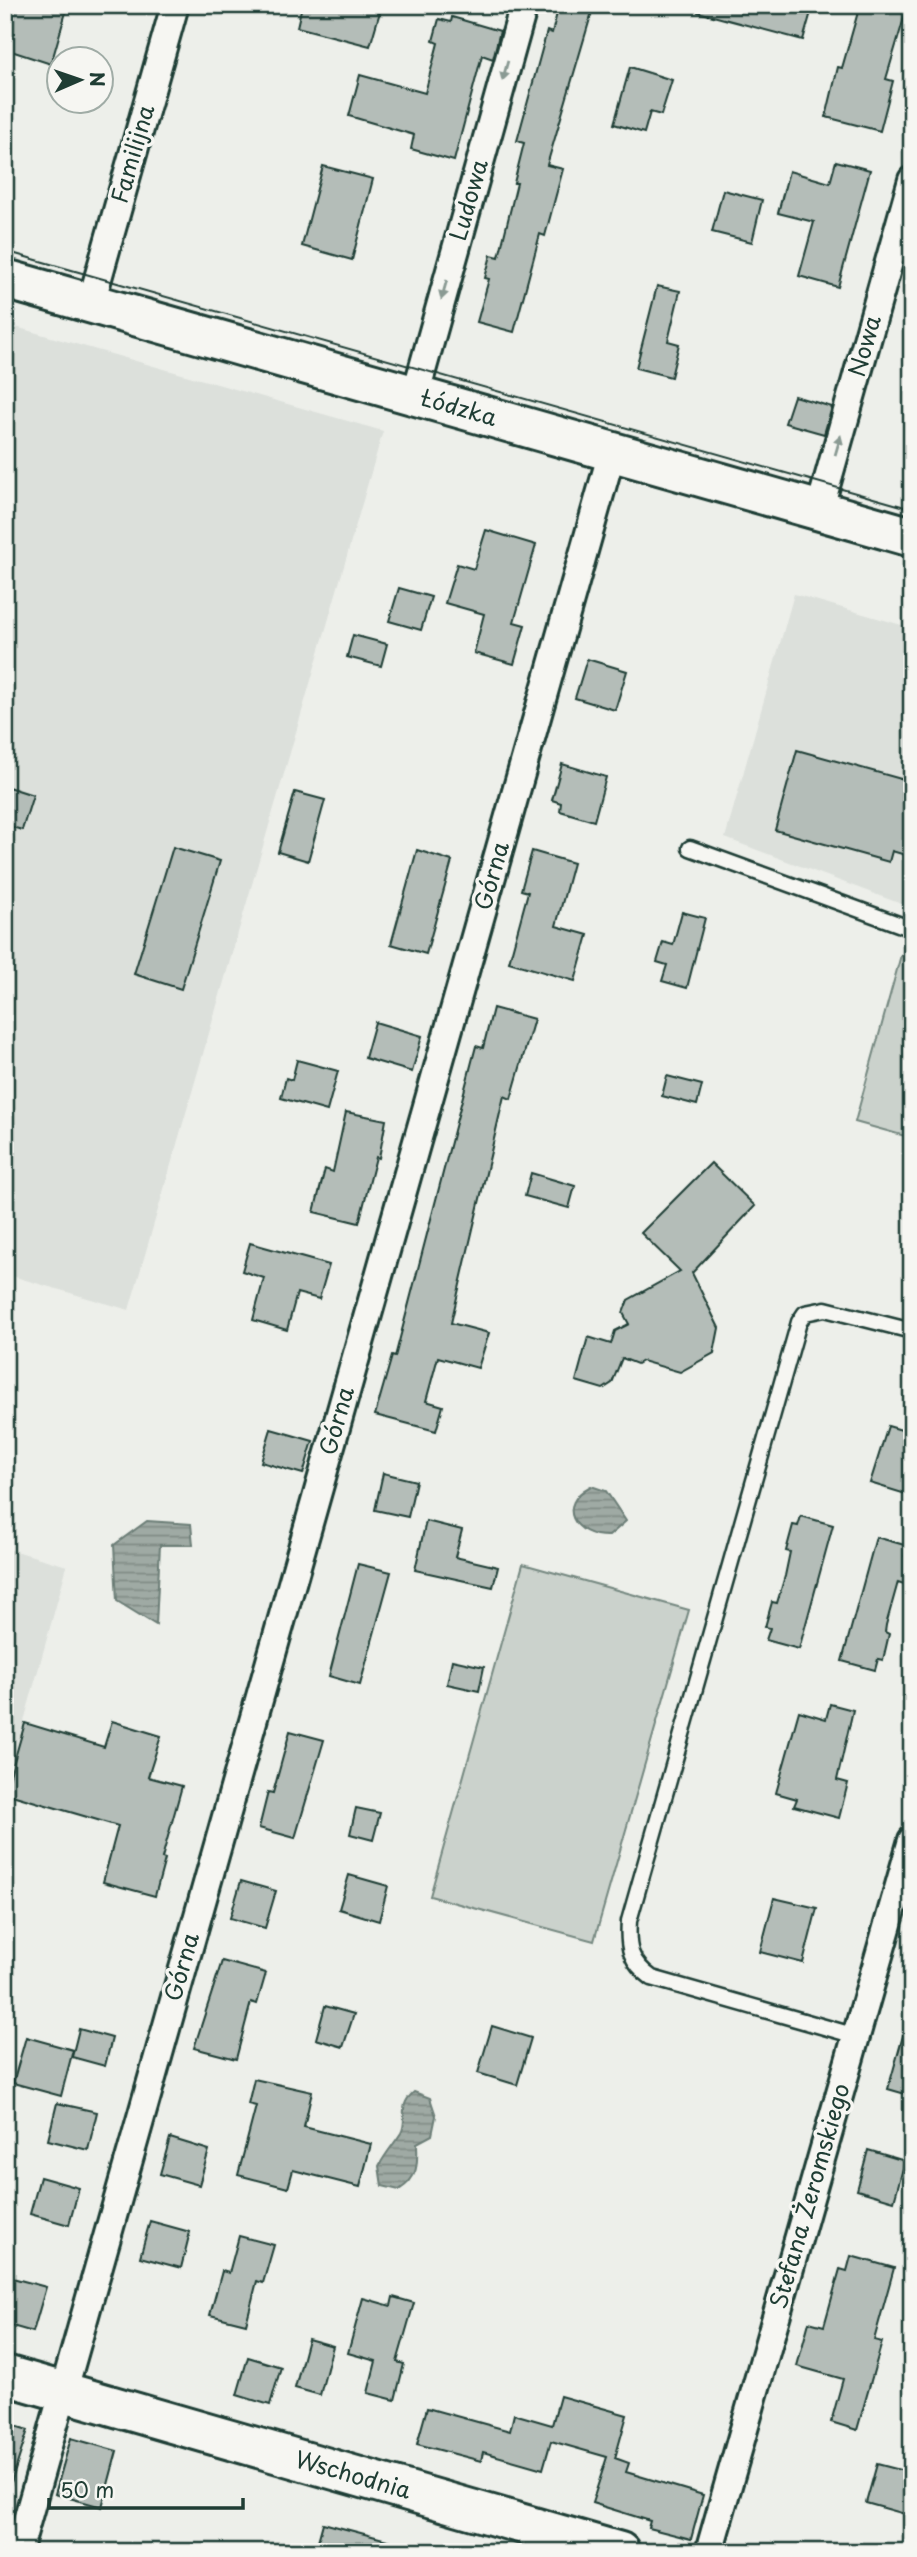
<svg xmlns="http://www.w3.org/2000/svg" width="917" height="2557" viewBox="0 0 917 2557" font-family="'Playpen Sans',sans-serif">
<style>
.built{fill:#dce0db}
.grass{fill:#cbd2cc;stroke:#758880;stroke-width:2}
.water{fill:url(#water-rules);stroke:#6c7e77;stroke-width:2}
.building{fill:#b4bdb8;stroke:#1f3d34;stroke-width:2}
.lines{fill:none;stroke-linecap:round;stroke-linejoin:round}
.lane-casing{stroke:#1f3d34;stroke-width:19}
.street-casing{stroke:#1f3d34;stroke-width:32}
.secondary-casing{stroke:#1f3d34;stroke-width:44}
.lane{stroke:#f6f6f2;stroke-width:14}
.street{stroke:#f6f6f2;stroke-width:26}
.secondary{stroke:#f6f6f2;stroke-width:38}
.tram{stroke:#1f3d34;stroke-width:2}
.oneway{fill:#8a9a93}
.labels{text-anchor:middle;stroke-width:7;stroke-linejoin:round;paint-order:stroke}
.street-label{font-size:23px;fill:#1f3d34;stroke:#f6f6f2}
</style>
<defs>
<pattern id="water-rules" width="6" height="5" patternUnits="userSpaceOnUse" patternTransform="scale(1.75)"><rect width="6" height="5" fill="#9faaa4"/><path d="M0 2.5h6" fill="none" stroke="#818c86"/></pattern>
</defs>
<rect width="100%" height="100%" fill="#edefea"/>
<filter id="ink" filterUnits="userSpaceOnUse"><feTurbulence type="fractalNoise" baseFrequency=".0143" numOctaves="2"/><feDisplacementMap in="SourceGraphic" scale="14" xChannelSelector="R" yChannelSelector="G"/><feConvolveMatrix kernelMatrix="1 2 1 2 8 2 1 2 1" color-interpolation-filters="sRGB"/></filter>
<g filter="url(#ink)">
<!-- built -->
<g class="built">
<polygon points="5,324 383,431 129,1310 5,1274"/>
<polygon points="794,594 912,628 912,908 725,838"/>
<polygon points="5,1548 67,1566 11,1768 5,1766"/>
</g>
<!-- grass -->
<g class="grass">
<polygon points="901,955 912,959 912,1138 855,1122"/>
<polygon points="523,1564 689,1610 594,1941 430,1896"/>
</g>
<!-- water -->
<g class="water">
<path d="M591,1486L606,1491L626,1521L609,1536C574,1537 555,1505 591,1486Z"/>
<polygon points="147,1521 191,1524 193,1545 160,1545 156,1625 117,1601 114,1545"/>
<path d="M414,2092L430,2098L436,2116L432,2135L417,2143C418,2165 418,2178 399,2190L382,2186L379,2166C385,2154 394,2144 401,2133C409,2119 396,2107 414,2092Z"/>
</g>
<!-- building -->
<g class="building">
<polygon points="5,5 68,5 51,64 5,49"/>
<polygon points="302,5 382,5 370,46 297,27"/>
<polygon points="559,5 594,5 547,165 563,169 545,236 540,234 514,332 477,322 489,279 485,278 491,255 499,257 517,183 514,183 524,143 517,141 547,31 552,33"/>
<polygon points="699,5 813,5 803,40 698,12"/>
<polygon points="860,5 896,5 907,8 886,79 893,81 880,131 826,117 838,67 842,68"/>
<polygon points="452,17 500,31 493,59 482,55 454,161 411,149 414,135 349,116 360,75 425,93 438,43 433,41 439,19 451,22"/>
<polygon points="630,67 672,80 661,115 650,112 644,133 614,124"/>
<polygon points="836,161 870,170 838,287 799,276 814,222 778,213 789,171 830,183"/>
<polygon points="323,166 373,179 352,260 302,246"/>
<polygon points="723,190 762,200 752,242 712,232"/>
<polygon points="657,286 680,291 668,341 679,344 671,377 636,368"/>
<polygon points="794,396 832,407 824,434 785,423"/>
<polygon points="486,530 536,545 514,622 525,625 514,664 474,653 484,614 445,603 457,564 474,569"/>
<polygon points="399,588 431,597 421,630 389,621"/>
<polygon points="353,635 387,644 381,666 347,657"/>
<polygon points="587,659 627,671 615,710 575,698"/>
<polygon points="797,750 912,782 912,857 892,851 889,862 775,830"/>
<polygon points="562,764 606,777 594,821 560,811 561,803 552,800"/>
<polygon points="5,786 33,795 22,830 5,825"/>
<polygon points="295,792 325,800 308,861 278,852"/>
<polygon points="173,847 220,861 181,989 134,974"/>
<polygon points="417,850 452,861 426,954 391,944"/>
<polygon points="532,851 573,863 556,926 588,935 575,981 509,962 528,892 521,890"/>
<polygon points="682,912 705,918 687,988 662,981 667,965 657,962 663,942 673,945"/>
<polygon points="493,1008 534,1019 511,1099 504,1096 451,1323 489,1333 478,1368 438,1357 426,1401 443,1406 436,1431 375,1415 392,1356 395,1357 476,1046 483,1048"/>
<polygon points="375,1022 422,1036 412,1072 365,1058"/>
<polygon points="297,1060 338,1071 327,1111 281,1098 286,1078 292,1080"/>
<polygon points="667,1076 702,1085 697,1105 662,1096"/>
<polygon points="346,1112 386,1120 379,1158 376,1157 359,1223 314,1212 325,1169 333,1172"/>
<polygon points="711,1163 755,1206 692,1273 719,1328 714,1353 680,1372 642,1361 637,1364 622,1358 612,1383 603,1389 576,1381 588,1337 611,1344 615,1331 629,1324 623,1313 628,1300 680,1271 641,1233"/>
<polygon points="531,1173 575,1186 569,1208 525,1196"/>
<polygon points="250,1243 329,1265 319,1299 297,1293 287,1330 253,1320 264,1278 242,1271"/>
<polygon points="888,1426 912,1433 912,1496 870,1483"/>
<polygon points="271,1429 313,1441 303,1474 261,1462"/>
<polygon points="383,1473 416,1481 408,1517 375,1510"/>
<polygon points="801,1516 833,1525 799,1649 766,1640 770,1628 765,1627 772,1602 777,1603 785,1576 790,1552 786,1551 793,1525 798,1526"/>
<polygon points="426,1521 462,1530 455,1557 498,1567 493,1587 415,1570"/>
<polygon points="876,1537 908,1546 905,1556 910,1558 904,1584 898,1582 886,1625 885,1632 889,1634 883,1660 878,1659 875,1670 842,1661"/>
<polygon points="358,1564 391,1572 360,1685 329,1676"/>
<polygon points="452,1660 484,1667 479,1691 447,1684"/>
<polygon points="830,1704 853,1710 837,1780 848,1783 839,1818 794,1806 797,1799 776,1793 799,1711 826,1719"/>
<polygon points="112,1721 161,1736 148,1777 182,1786 162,1858 165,1859 155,1896 103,1882 118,1826 5,1793 25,1723 104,1747"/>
<polygon points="290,1731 324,1740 295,1838 259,1828 268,1792 273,1793"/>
<polygon points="356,1808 380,1813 373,1840 350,1834"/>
<polygon points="349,1875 388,1886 379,1921 339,1909"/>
<polygon points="241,1881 276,1891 265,1928 230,1918"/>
<polygon points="774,1898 817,1908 803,1963 760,1952"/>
<polygon points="222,1961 266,1973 257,2004 251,2002 236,2059 194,2048"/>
<polygon points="325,2006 354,2014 343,2047 316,2039"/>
<polygon points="906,2025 912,2026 912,2096 888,2089"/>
<polygon points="492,2026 531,2038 517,2085 478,2073"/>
<polygon points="79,2029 112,2038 105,2066 72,2057"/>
<polygon points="26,2037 73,2050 61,2096 13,2083"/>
<polygon points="254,2079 312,2092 304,2127 371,2144 360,2187 293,2170 288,2188 238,2175 256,2106 248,2104"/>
<polygon points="57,2103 97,2112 88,2150 48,2140"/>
<polygon points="170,2138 209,2150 199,2185 160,2174"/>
<polygon points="868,2150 905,2161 894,2201 857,2190"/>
<polygon points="40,2177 79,2188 69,2225 30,2214"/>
<polygon points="150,2221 190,2232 181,2268 140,2257"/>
<polygon points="239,2236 274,2245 263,2283 257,2281 246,2324 210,2315 222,2271 229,2273"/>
<polygon points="851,2256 894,2268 874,2340 882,2342 857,2430 831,2422 843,2379 797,2366 809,2322 824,2326 840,2269 847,2271"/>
<polygon points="5,2276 46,2287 33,2332 5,2324"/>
<polygon points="393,2297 414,2303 397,2362 404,2364 395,2400 368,2393 376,2361 348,2353 363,2298 391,2306"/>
<polygon points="308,2339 333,2346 320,2395 295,2388"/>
<polygon points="248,2357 281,2367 270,2405 237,2395"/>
<polygon points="560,2396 627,2415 615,2458 629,2463 626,2472 703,2495 691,2539 648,2528 650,2521 592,2503 607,2457 551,2441 543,2469 483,2452 481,2461 417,2444 427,2408 510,2431 514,2414 552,2425"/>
<polygon points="5,2423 28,2430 10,2486 5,2486"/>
<polygon points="71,2438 117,2451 102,2507 55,2494"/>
<polygon points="877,2464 912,2473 912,2516 866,2503"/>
<polygon points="323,2523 406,2545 405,2552 315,2552"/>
</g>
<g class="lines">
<defs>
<g id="lane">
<polyline points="690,848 912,929"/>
<path d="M856,2036L652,1978C630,1962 627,1948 629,1921L799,1322L805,1313L825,1309L912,1331"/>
</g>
<g id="street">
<polyline points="91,303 175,5"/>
<polyline points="415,396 524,5"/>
<polyline points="819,511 912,180"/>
<polyline points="18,2552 612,452"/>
<polyline points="709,2552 912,1840"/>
</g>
<g id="secondary">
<polyline points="5,279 912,537"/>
<polyline points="5,2375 620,2552"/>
</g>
</defs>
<!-- lane casing -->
<use href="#lane" class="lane-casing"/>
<!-- street casing -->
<use href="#street" class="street-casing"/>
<!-- secondary casing -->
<use href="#secondary" class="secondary-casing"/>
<!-- lane -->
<use href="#lane" class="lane"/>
<!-- street -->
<use href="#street" class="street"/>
<!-- secondary -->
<use href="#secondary" class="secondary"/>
<!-- tram -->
<polyline class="tram" points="5,251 912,509"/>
</g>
<!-- one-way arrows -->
<defs><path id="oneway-solid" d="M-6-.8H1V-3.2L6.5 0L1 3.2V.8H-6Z" transform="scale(1.75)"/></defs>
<g class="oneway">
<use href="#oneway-solid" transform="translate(505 71) rotate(106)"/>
<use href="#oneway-solid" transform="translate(444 290) rotate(106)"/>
<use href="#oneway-solid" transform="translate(838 445) rotate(-74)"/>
</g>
</g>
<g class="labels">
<!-- street labels -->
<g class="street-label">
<text transform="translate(133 154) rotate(-74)" y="8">Familijna</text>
<text transform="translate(469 200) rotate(-74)" y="8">Ludowa</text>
<text transform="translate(865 346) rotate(-74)" y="8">Nowa</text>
<text transform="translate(459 408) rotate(16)" y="8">Łódzka</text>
<text transform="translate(492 876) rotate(-74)" y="8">Górna</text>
<text transform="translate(337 1421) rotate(-74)" y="8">Górna</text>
<text transform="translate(182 1967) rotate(-74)" y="8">Górna</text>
<text transform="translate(810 2196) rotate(-74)" y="8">Stefana Żeromskiego</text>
<text transform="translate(353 2475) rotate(16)" y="8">Wschodnia</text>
</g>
</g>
<!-- margin -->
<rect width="917" height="2557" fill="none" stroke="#f6f6f2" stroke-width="28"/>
<rect x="14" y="14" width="889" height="2529" fill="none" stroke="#1f3d34" stroke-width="2.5" filter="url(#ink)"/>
<!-- north arrow -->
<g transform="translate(80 80) rotate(88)"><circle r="33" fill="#f6f6f2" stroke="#a0aca6" stroke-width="2"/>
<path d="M0-5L12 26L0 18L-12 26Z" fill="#1f3d34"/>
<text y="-10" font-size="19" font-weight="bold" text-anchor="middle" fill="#1f3d34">N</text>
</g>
<!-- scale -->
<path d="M49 2498v10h194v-10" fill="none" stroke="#1f3d34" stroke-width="3.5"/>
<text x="60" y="2498" font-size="21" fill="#1f3d34" stroke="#f6f6f2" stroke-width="5" paint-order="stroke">50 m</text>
</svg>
